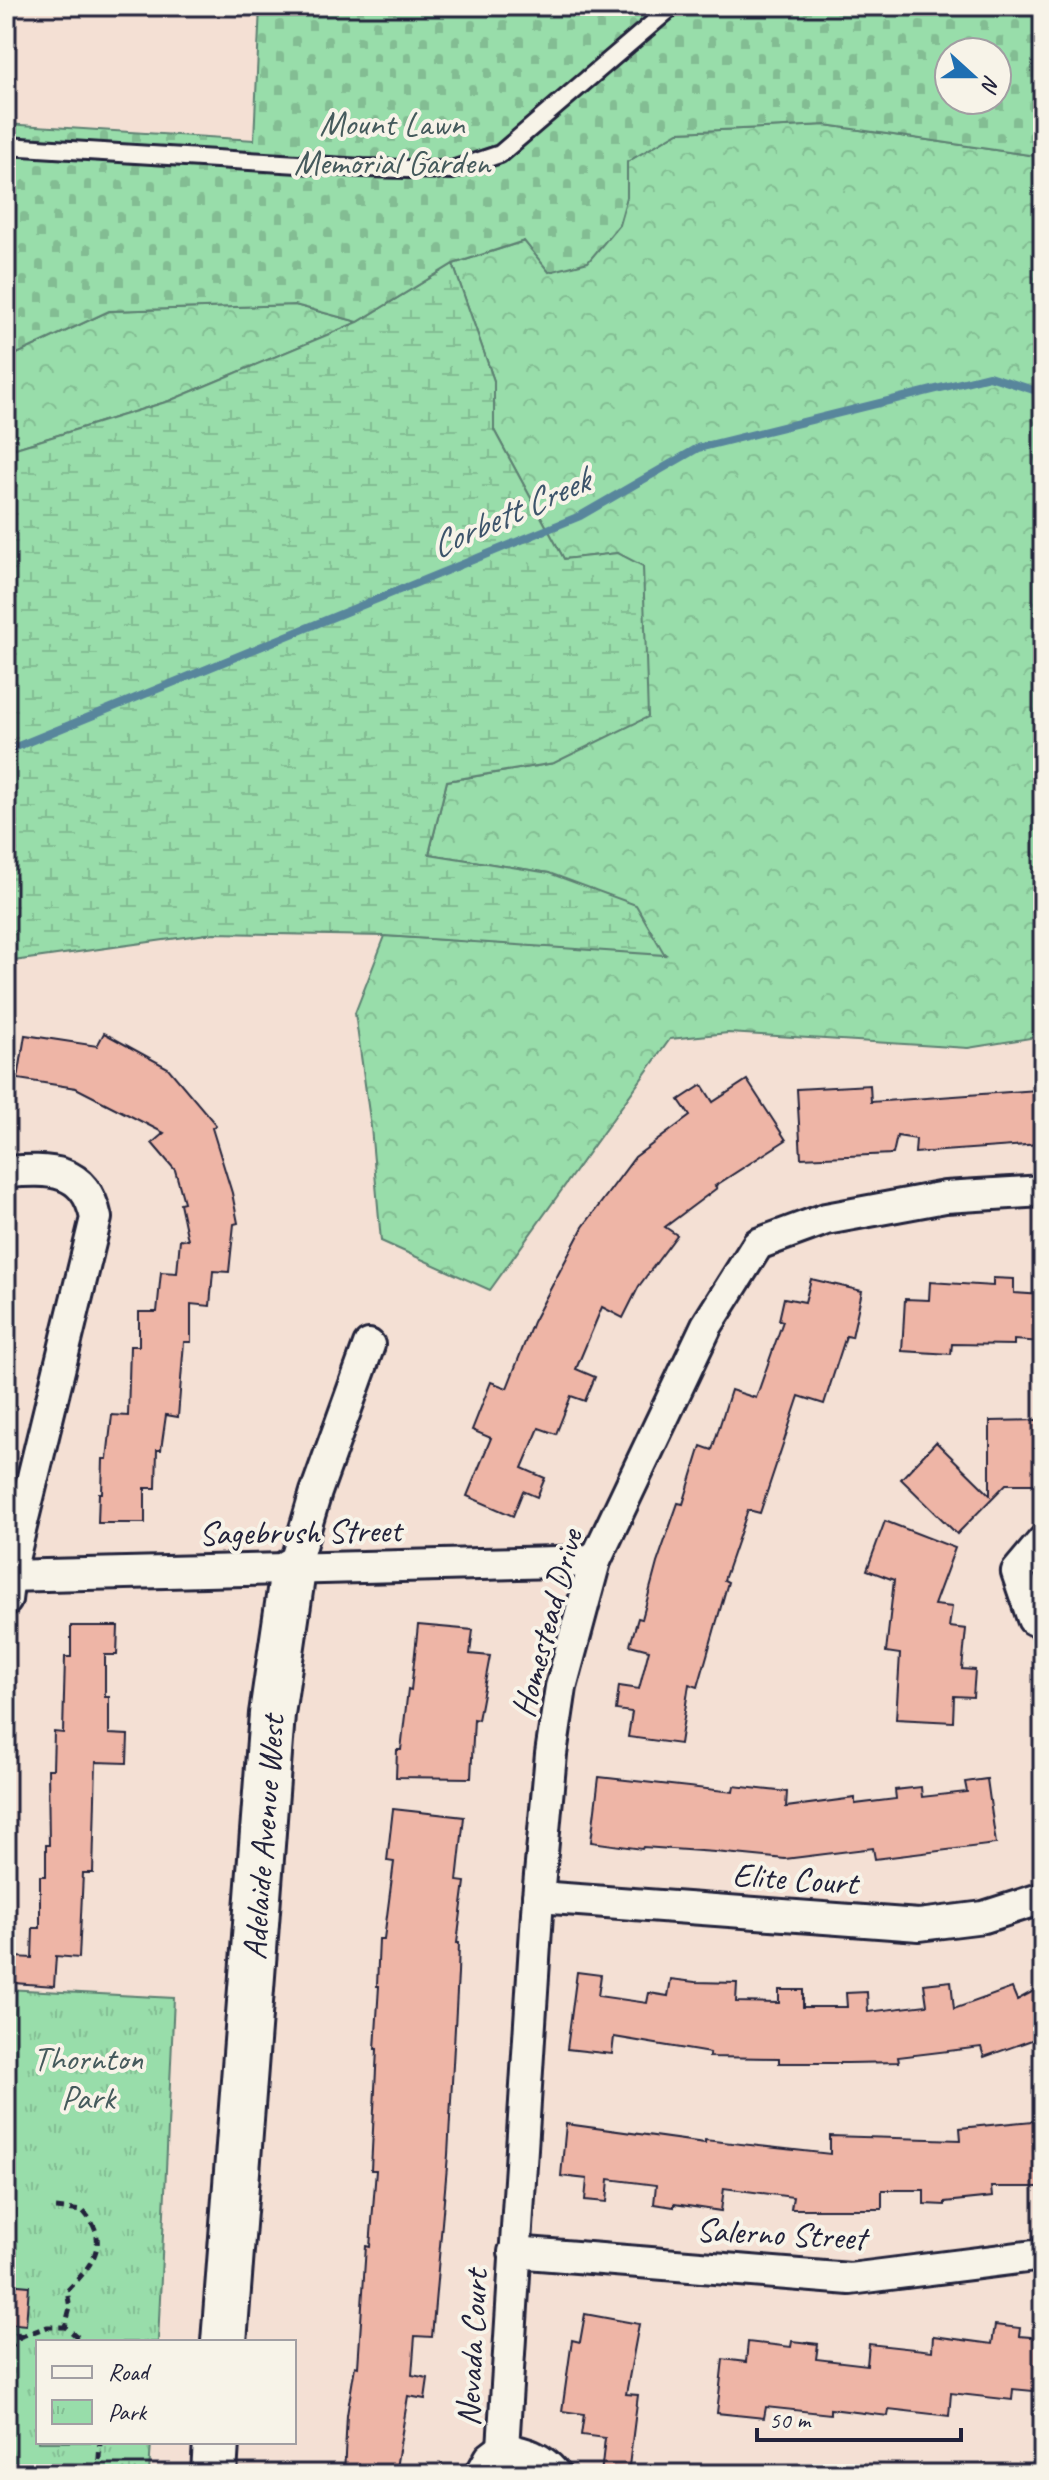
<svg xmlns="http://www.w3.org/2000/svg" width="1049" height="2480" viewBox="0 0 1049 2480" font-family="Caveat,sans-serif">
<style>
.forest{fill:url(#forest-crowns);stroke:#5d8072;stroke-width:2}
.wetland{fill:url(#wetland-marsh);stroke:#5d8072;stroke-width:2}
.cemetery{fill:url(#cemetery-stones);stroke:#5d8072;stroke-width:2;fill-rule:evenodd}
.park{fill:url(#park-tufts);stroke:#5d8072;stroke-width:2}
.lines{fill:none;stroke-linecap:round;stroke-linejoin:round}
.stream{stroke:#59869c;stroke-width:8}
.building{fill:#eeb5a6;stroke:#22223b;stroke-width:2}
.lane-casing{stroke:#22223b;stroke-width:22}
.street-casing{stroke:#22223b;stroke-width:36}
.secondary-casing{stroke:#22223b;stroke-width:50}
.path{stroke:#22223b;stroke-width:5;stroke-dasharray:8 6;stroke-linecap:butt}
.lane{stroke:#f7f3e8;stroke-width:16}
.street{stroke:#f7f3e8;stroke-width:30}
.secondary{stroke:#f7f3e8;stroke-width:44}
.labels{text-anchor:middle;stroke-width:8;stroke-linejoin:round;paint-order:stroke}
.park-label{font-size:34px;fill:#455a5c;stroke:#f7f3e8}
.street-label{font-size:34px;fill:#22223b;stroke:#f7f3e8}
.water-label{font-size:36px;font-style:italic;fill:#3d546b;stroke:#f7f3e8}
</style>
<defs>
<pattern id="forest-crowns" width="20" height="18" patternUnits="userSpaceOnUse" patternTransform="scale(2)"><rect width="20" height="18" fill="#98ddaa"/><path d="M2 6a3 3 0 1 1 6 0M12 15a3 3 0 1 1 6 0" fill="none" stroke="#83bd93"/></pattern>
<pattern id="wetland-marsh" width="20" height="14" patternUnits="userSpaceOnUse" patternTransform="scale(2)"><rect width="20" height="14" fill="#98ddaa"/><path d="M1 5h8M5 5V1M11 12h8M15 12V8" fill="none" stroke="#83bd93"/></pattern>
<pattern id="cemetery-stones" width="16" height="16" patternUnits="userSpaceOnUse" patternTransform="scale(2)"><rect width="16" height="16" fill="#98ddaa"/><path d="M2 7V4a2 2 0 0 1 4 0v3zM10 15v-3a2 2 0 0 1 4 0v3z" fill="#83bd93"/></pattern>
<pattern id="park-tufts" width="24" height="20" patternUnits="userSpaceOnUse" patternTransform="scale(2)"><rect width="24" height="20" fill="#98ddaa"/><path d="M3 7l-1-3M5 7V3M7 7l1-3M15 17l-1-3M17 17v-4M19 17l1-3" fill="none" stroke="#83bd93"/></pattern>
</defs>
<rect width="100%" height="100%" fill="#f4e0d4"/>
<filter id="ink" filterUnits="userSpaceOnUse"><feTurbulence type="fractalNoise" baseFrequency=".0125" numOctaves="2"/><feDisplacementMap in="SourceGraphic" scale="16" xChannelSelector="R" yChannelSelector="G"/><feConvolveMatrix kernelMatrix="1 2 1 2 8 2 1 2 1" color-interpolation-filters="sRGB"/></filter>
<g filter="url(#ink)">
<!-- forest -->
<g class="forest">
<polygon points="826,125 1043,157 1043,1036 968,1048 728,1033 670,1039 490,1290 381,1241 371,1127 355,1013 385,936 665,954 549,873 429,854 447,781 554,763 618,553 564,559 494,430 494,381 453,264 525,241 627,197 627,162 678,132"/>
<polygon points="295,305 358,322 169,401 6,451 6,359 109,311"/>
</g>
<!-- wetland -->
<polygon class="wetland" points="453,264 494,381 494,430 564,559 618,553 643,566 648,717 554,763 447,781 429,854 549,873 636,905 665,955 385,936 214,933 6,962 6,451 169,401 358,322"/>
<!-- cemetery -->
<path class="cemetery" d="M260,6H1043V157L826,125L678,132L627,162V197L619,225L588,262L549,272L524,241L453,264L358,322L295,305L109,311L6,359V124L254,140ZM949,52H997V100H949Z"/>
<!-- park -->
<polygon class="park" points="6,1989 174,1998 158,2342 38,2342 38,2442 151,2442 149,2474 6,2474"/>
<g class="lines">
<!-- stream -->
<polyline class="stream" points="6,751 580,516 698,448 989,376 1043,393"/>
</g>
<!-- building -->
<g class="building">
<polygon points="104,1033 168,1068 216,1125 212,1128 232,1193 238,1223 234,1224 229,1272 213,1271 210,1306 191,1304 191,1342 184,1342 178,1417 166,1415 161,1450 157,1450 156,1488 145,1488 145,1523 98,1523 99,1493 102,1493 103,1459 107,1459 112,1415 128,1416 130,1346 139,1346 139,1312 157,1312 161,1272 177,1273 180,1239 188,1240 180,1203 184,1202 175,1170 152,1143 164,1133 76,1088 18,1079 25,1035 97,1046"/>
<polygon points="747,1080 786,1140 715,1186 717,1188 665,1227 677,1235 639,1286 623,1318 602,1307 576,1369 595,1377 585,1401 571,1396 556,1434 539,1428 522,1468 545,1478 537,1497 523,1491 513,1516 467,1496 491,1438 472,1430 491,1382 507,1388 533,1322 583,1227 635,1157 690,1116 679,1100 702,1085 713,1102"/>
<polygon points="870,1085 871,1102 1037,1090 1040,1144 915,1153 916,1139 897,1136 893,1154 801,1158 797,1089"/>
<polygon points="993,1278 1014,1279 1014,1293 1043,1295 1043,1342 1014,1340 1014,1345 952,1344 951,1354 902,1351 905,1299 929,1300 930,1282 993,1286"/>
<polygon points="811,1279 862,1291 852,1337 846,1336 824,1404 799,1396 760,1513 748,1510 724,1580 728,1582 698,1687 689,1684 680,1744 628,1737 632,1712 616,1710 619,1686 639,1689 649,1650 630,1645 638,1618 642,1619 657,1563 678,1503 683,1504 701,1446 712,1450 731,1390 756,1398 783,1321 779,1320 784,1298 805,1302"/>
<polygon points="1039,1420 1039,1484 1006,1484 957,1534 901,1479 936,1442 990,1495 990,1421"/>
<polygon points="885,1521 955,1548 934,1605 952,1607 949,1627 966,1629 962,1669 975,1670 973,1697 954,1696 953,1722 896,1719 900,1654 886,1652 894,1580 867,1570"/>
<polygon points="418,1625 473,1630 470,1654 490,1656 478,1720 474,1719 471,1778 396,1777 397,1750 401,1750 408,1689 411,1690"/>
<polygon points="71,1626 118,1626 117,1655 105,1655 105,1697 109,1697 109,1734 128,1735 127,1763 96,1762 93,1873 83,1873 79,1958 56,1956 54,1986 14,1983 16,1957 32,1958 33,1928 40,1928 40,1876 46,1876 46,1845 49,1845 48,1769 53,1769 54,1732 63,1733 65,1657 71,1657"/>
<polygon points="599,1777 733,1792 734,1786 787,1792 786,1807 855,1798 855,1804 896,1799 895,1790 921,1787 922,1797 967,1792 965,1782 987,1779 996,1844 875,1859 873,1848 785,1859 715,1852 643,1847 642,1849 591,1842"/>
<polygon points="393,1809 464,1817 457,1881 465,1882 457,1943 459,1943 458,1973 448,2155 432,2337 415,2336 412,2375 428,2378 425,2399 408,2396 395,2474 344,2474 347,2415 355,2366 358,2367 366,2246 370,2247 376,2170 371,2170 377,2049 375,2049 379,1986 377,1986 379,1939 384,1939 394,1862 387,1861"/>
<polygon points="577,1972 601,1975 598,1996 647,2003 649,1993 668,1996 671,1979 695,1982 737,1983 736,2002 779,2003 779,1990 803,1990 803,2007 847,2007 846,1993 867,1992 868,2012 927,2005 924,1984 951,1981 954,2009 1012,1988 1017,2000 1043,1986 1043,2036 984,2057 981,2047 898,2057 899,2062 848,2063 779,2063 779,2058 709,2057 710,2053 614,2037 612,2054 567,2049"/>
<polygon points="1043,2120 1043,2187 991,2187 992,2197 945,2202 945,2205 924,2204 924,2190 882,2190 882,2209 791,2209 793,2197 724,2188 721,2211 674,2204 674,2207 654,2204 656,2185 609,2179 607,2202 585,2200 587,2179 561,2176 566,2124 705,2143 705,2140 830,2154 830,2136 961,2140 960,2128"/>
<polygon points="6,2284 29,2286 26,2325 6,2323"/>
<polygon points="585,2314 639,2324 626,2394 638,2395 628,2474 601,2474 605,2438 581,2435 584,2414 562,2411 572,2340 580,2342"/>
<polygon points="995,2325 1020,2328 1019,2336 1043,2338 1043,2392 1013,2389 1012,2400 951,2393 949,2416 889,2409 888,2416 830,2409 830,2414 766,2407 764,2418 717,2413 723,2359 746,2362 748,2342 791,2347 792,2341 818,2344 816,2359 867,2365 869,2344 932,2351 933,2336 992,2344"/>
</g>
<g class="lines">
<defs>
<polyline id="lane" points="6,146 363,168 452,170 500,154 673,6"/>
<g id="street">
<path d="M6,1172C50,1169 85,1167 96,1218L9,1576L6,1600"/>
<polyline points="1043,1541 1017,1572 1033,1619 1043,1623"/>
<polyline points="293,1570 316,1492 369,1345"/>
<polyline points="6,1576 595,1561"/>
<polyline points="538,1897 919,1925 984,1917 1043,1898"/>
<polyline points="514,2252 850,2279 1043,2255"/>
<polyline points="503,2448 538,1897 551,1754 561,1687 595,1561 707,1325 758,1244 826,1219 945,1197 1043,1191"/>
<path d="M481,2474L490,2458L503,2448C526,2453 540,2456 555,2474"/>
</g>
<g id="secondary">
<path id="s1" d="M224,2342L272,1714L293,1570"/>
<polyline points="214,2474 216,2442"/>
</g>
</defs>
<!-- lane casing -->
<use href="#lane" class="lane-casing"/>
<!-- street casing -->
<use href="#street" class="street-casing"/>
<!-- secondary casing -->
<use href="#secondary" class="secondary-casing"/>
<!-- path -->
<g class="path">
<path d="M56,2208L83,2211C113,2243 90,2267 67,2291L70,2308L65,2327"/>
<polyline points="6,2327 15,2328 19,2337 17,2343 6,2349"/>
<polyline points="19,2337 47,2327 65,2327 84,2342"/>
<polyline points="98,2474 100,2442"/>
</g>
<!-- lane -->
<use href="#lane" class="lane"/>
<!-- street -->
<use href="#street" class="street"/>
<!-- secondary -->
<use href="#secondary" class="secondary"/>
</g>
</g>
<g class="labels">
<!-- park labels -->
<g class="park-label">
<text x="392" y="135">Mount Lawn<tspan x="392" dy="39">Memorial Garden</tspan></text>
<text x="88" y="2070">Thornton<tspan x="88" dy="39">Park</tspan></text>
</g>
<!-- street labels -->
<g class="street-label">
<text transform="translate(300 1531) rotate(-1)" y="12">Sagebrush Street</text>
<text transform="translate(546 1623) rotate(-75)" y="12">Homestead Drive</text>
<text dy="12" stroke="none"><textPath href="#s1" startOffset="506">Adelaide Avenue West</textPath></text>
<text transform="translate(795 1878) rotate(4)" y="12">Elite Court</text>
<text transform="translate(781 2233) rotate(3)" y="12">Salerno Street</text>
<text transform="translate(471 2348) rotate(-87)" y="12">Nevada Court</text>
</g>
<!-- water labels -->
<g class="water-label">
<text transform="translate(509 512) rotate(-24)" y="13">Corbett Creek</text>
</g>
</g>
<!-- margin -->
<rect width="1049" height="2480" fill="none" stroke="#f7f3e8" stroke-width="32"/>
<rect x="16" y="16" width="1017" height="2448" fill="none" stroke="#22223b" stroke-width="3" filter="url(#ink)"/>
<!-- legend -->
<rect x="36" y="2340" width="260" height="104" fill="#f7f3e8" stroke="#a29fa3" stroke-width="2"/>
<rect x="52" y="2366" width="40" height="12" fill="#f7f3e8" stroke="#a29fa3" stroke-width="2"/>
<text x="108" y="2380" font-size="24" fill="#22223b">Road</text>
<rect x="52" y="2400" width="40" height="24" fill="url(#park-tufts)" stroke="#a29fa3" stroke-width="2"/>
<text x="108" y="2420" font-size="24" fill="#22223b">Park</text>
<!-- north arrow -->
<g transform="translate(973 76) rotate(111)"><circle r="38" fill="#f7f3e8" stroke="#a29fa3" stroke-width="2"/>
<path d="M0-6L14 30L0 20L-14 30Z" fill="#1f6fb2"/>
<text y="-12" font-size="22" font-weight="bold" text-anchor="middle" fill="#22223b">N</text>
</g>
<!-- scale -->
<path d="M757 2428v12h204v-12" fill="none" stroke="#22223b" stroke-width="4"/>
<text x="769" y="2428" font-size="24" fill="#22223b" stroke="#f7f3e8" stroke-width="6" paint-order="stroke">50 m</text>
</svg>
